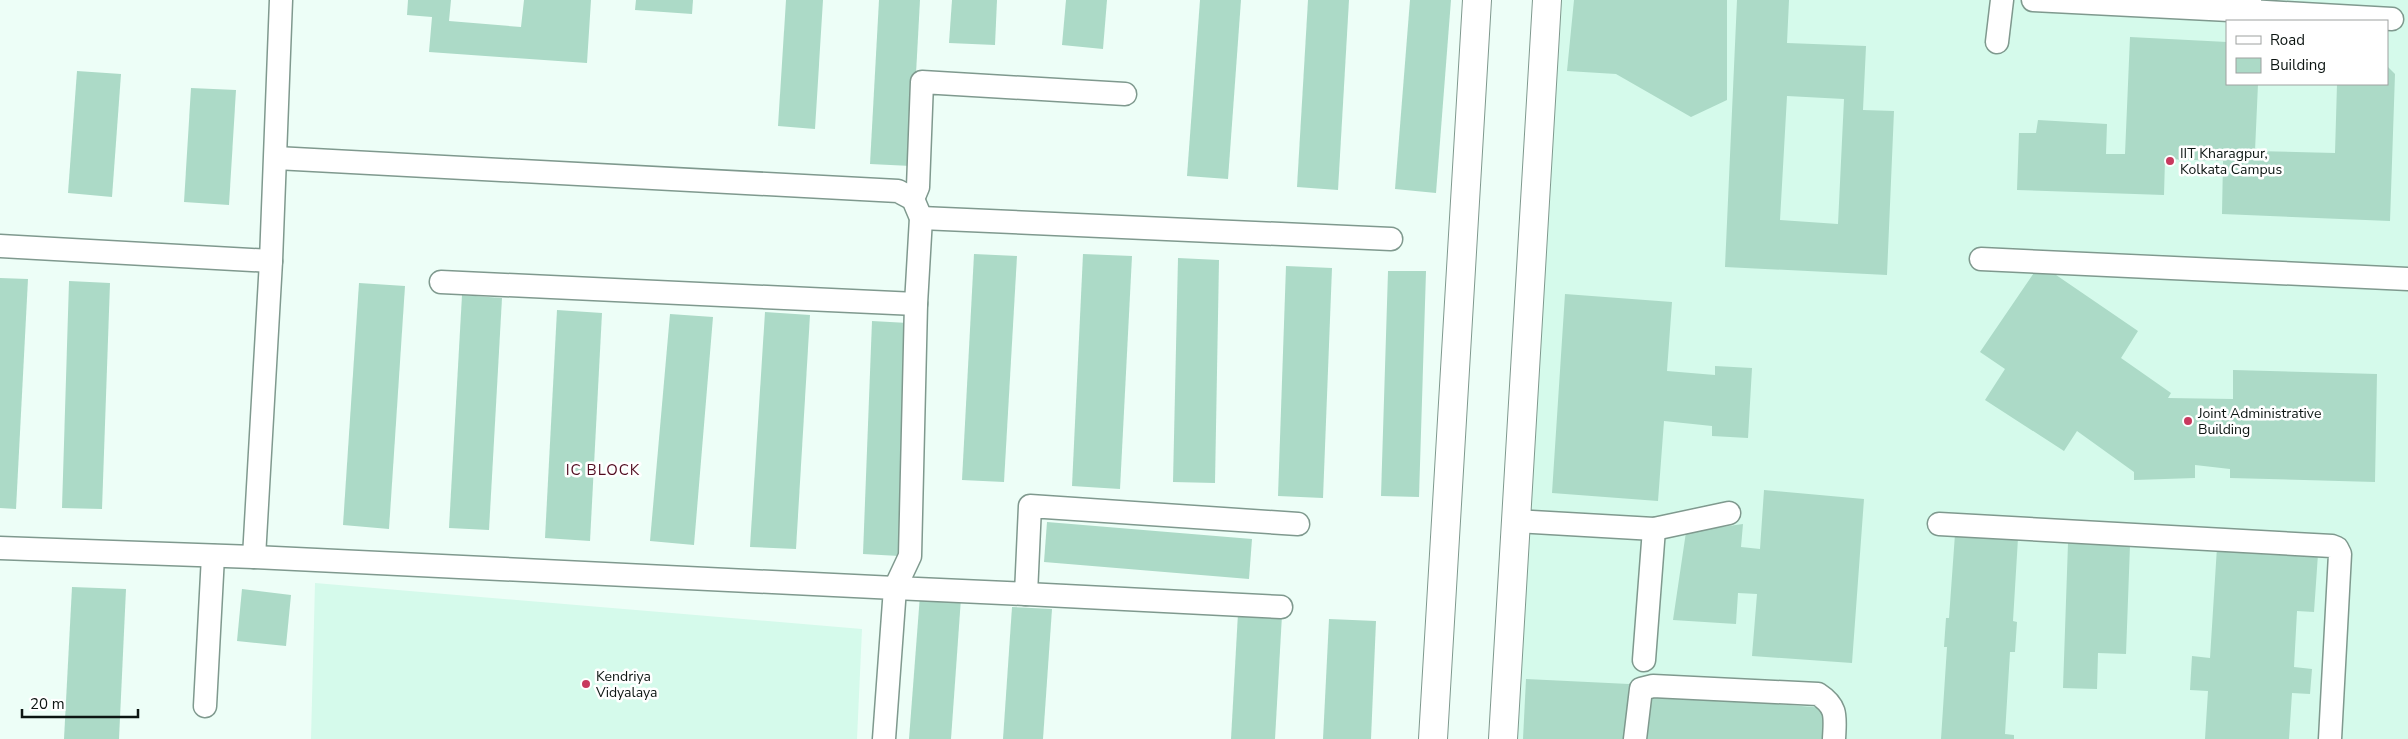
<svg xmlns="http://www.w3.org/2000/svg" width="2408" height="739" viewBox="0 0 2408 739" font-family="'Nunito Sans',sans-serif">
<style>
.built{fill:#d5faeb;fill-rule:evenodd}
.building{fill:#acdac7;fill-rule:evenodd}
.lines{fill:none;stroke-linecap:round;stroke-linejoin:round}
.lane-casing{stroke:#7f998e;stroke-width:25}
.secondary-casing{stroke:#7f998e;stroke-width:30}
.lane{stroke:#fff;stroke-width:22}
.secondary{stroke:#fff;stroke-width:28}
.poi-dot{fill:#c8395e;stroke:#fff;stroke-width:2}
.labels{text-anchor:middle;stroke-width:5;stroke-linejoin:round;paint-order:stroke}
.poi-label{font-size:14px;fill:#0c1512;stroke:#fff;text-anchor:start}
.neighbourhood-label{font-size:15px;letter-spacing:1px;fill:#500b1f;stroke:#fff}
</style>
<rect width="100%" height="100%" fill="#edfef7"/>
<!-- built -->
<g class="built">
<path d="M1559,0H2408V739H1514ZM2227,21H2387V84H2227Z"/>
<polygon points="315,583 862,629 857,739 311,739"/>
</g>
<!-- building -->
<g class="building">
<polygon points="408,0 451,0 449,21 521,27 524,0 591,0 587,63 429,52 432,17 407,15"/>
<polygon points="636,0 693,0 692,14 635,10"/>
<polygon points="786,0 823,0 815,129 778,126"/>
<polygon points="879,0 920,0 911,166 870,164"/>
<polygon points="952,0 997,0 995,45 949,43"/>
<polygon points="1066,0 1107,0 1103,49 1062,45"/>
<polygon points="1200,0 1241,0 1228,179 1187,176"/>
<polygon points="1308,0 1349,0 1338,190 1297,187"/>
<polygon points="1410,0 1451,0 1436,193 1395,189"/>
<polygon points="1574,0 1727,0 1727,100 1691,117 1616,74 1567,71"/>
<path d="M1737,0H1789L1787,43L1866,46L1863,110L1894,111L1887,275L1725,267ZM1787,96L1844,99L1838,224L1780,220Z"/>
<polygon points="2130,37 2227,42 2227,84 2258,84 2255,151 2335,153 2337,84 2387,84 2387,66 2395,74 2390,221 2222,214 2223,161 2165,159 2164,195 2017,190 2019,133 2036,133 2038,120 2107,124 2106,154 2125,154"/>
<polygon points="77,71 121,74 112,197 68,193"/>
<polygon points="191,88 236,90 229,205 184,202"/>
<polygon points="974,254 1017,256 1004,482 962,480"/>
<polygon points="1083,254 1132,256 1120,489 1072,486"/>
<polygon points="1178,258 1219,260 1215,483 1173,482"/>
<polygon points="2040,264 2138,331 2121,358 2171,393 2168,398 2233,399 2233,370 2377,374 2375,482 2230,478 2230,469 2195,465 2195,478 2134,480 2134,472 2077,431 2064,451 1985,400 2005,369 1980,352"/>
<polygon points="1286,266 1332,268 1323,498 1278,496"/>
<polygon points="1388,271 1426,271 1419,497 1381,496"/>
<polygon points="0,278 28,279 16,509 0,508"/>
<polygon points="69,281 110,283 102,509 62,508"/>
<polygon points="359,283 405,286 389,529 343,525"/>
<polygon points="1565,294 1672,302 1667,371 1715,375 1715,366 1752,368 1748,438 1712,436 1712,426 1664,421 1658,501 1552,493"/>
<polygon points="462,295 502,298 489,530 449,528"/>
<polygon points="557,310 602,313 590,541 545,538"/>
<polygon points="765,312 810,315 796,549 750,547"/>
<polygon points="670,314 713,317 694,545 650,541"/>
<polygon points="872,321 908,323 899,556 863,554"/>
<polygon points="1764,490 1864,499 1852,663 1752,656 1757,594 1738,593 1736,624 1673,620 1686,532 1743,524 1741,547 1760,549"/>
<polygon points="1047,522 1252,539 1249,579 1044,562"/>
<polygon points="1955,534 2018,538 2013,621 2017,622 2015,652 2010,652 2005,734 2014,735 2014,739 1941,739 1947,647 1944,647 1946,618 1949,618"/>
<polygon points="2068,543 2130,545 2126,654 2098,653 2097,689 2063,688"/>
<polygon points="2217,547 2318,554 2314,612 2297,611 2294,667 2312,669 2310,694 2292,693 2289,739 2205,739 2208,691 2190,690 2192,656 2210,658"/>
<polygon points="72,587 126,589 119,739 64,739"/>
<polygon points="242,589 291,595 286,646 237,641"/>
<polygon points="920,595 961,598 951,739 909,739"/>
<polygon points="1012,607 1052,609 1043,739 1003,739"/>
<polygon points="1238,613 1282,615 1275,739 1231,739"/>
<polygon points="1329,619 1376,621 1371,739 1323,739"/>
<polygon points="1526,679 1629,684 1626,739 1523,739"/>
<polygon points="1651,693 1824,708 1822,739 1647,739"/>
</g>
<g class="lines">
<defs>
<g id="lane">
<polyline points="2033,0 2249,11 2250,0"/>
<polyline points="2249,11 2392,19"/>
<polyline points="1997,42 2002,0"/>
<polyline points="276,158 898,191 913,199 921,218 916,304 910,556 895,588 1026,594 1030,506 1298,524"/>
<polyline points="913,199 918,187 922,82 1125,94"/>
<polyline points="921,218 1391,239"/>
<polyline points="0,246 271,261"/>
<polyline points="1981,259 2408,279"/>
<polyline points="441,282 916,304"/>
<polyline points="1516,521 1654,529 1729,513"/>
<polyline points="1939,524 2332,546 2337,548 2340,554 2330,739"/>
<polyline points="0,548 254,557 895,588 884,739"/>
<polyline points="254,557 271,261 281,0"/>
<polyline points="1026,594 1281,607"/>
<polyline points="1644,660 1654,529"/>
<polyline points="205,706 213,556"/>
<path d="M1635,739L1641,689L1653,686L1818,694C1838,707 1835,717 1834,739"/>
</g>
<g id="secondary">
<polyline points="1433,739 1477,0"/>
<polyline points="1503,739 1547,0"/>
</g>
</defs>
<!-- lane casing -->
<use href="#lane" class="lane-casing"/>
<!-- secondary casing -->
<use href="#secondary" class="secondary-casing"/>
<!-- lane -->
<use href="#lane" class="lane"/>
<!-- secondary -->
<use href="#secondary" class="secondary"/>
</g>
<!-- markers -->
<g class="poi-dot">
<circle cx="2170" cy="161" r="5"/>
<circle cx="2188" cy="421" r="5"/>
<circle cx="586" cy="684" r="5"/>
</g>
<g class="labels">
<!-- poi labels -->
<g class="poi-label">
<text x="2180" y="158">IIT Kharagpur,<tspan x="2180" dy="16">Kolkata Campus</tspan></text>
<text x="2198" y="418">Joint Administrative<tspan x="2198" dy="16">Building</tspan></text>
<text x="596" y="681">Kendriya<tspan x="596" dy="16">Vidyalaya</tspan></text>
</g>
<!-- neighbourhood labels -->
<g class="neighbourhood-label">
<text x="603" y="475">IC BLOCK</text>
</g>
</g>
<!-- legend -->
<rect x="2226" y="20" width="162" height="65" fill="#ffffff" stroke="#9ea1a0"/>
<rect x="2236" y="36" width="25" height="8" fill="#ffffff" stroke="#9ea1a0"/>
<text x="2270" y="45" font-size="15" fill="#0c1512">Road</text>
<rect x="2236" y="58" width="25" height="15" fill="#acdac7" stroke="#9ea1a0"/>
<text x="2270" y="70" font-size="15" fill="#0c1512">Building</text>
<!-- scale -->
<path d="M22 709v8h116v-8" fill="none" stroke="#0c1512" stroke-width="2.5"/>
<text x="30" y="709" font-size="15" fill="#0c1512" stroke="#ffffff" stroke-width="4" paint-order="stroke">20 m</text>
</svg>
